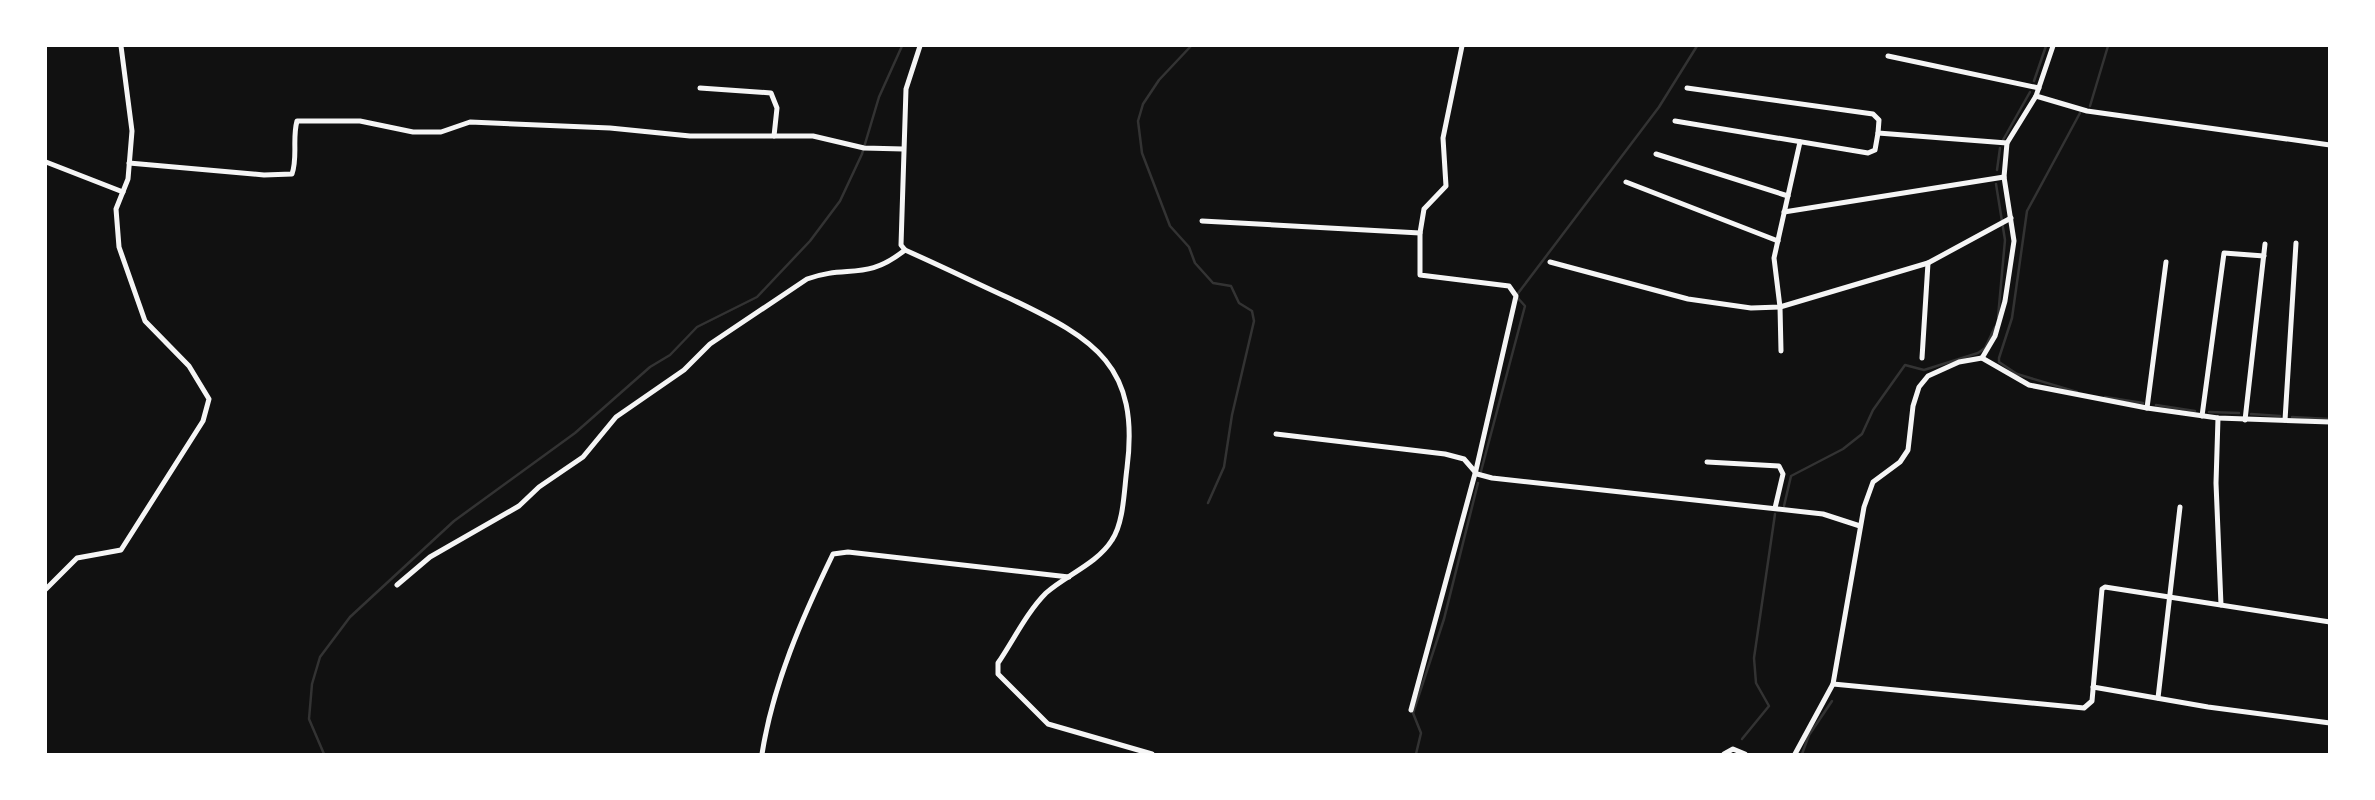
<svg xmlns="http://www.w3.org/2000/svg" width="2375" height="800" viewBox="0 0 2375 800" font-family="Jost,sans-serif">
<style>
.lines{fill:none;stroke-linecap:round;stroke-linejoin:round}
.stream{stroke:#333;stroke-width:2.5}
.minor{stroke:#f5f5f5;stroke-width:5}
</style>
<rect width="100%" height="100%" fill="#111"/>
<g class="lines">
<!-- stream -->
<g class="stream">
<polyline points="1191,46 1159,80 1143,104 1138,121 1142,153 1170,226 1189,247 1195,263 1213,283 1231,286 1239,303 1252,311 1254,321 1232,415 1224,467 1208,503"/>
<polyline points="2034,81 2046,46"/>
<polyline points="2090,106 2108,46"/>
<polyline points="2003,140 2030,92"/>
<polyline points="1997,170 2000,148"/>
<polyline points="1996,184 2005,240 1998,317"/>
<polyline points="2077,392 2017,374 1999,362 1999,358 2012,318 2027,211 2080,113"/>
<polyline points="2105,397 2143,403"/>
<polyline points="2156,405 2195,411"/>
<polyline points="2209,412 2239,413"/>
<polyline points="2251,414 2280,416"/>
<polyline points="2292,417 2330,419"/>
<polyline points="1480,475 1525,306 1516,296 1659,107 1697,46"/>
<polyline points="1784,506 1791,476 1843,449 1862,434 1873,410 1905,365 1924,370 1978,353 1985,348 1995,327"/>
<polyline points="1742,739 1769,706 1756,683 1754,658 1775,514"/>
<polyline points="324,754 309,719 312,684 320,657 350,617 454,521 575,433 650,367 670,355 697,327 757,297 810,241 840,201 862,154 879,97 902,46"/>
<polyline points="1416,754 1421,733 1413,713 1444,619 1478,483"/>
<polyline points="1802,754 1809,735 1832,701"/>
</g>
<!-- minor -->
<g class="minor">
<path d="M920,46L906,89L901,245L905,250C941,266 976,283 1011,299C1095,339 1140,366 1127,468C1124,490 1124,522 1112,540C1097,564 1066,575 1046,593C1027,612 1013,641 998,663V674L1048,724L1152,754"/>
<polyline points="1888,56 2039,88"/>
<polyline points="700,88 771,93 777,108 774,136"/>
<polyline points="1687,88 1873,114 1879,120 1878,133 2007,143"/>
<polyline points="2036,96 2087,111 2330,145"/>
<polyline points="1675,121 1868,153 1875,150 1878,133"/>
<polyline points="1656,154 1788,196"/>
<polyline points="46,162 123,192"/>
<path d="M129,163L264,175L292,174C298,157 292,139 297,121H360L413,132H441L470,122L610,128L690,136H813L864,148L903,149"/>
<polyline points="1626,182 1778,241"/>
<polyline points="1784,212 2004,177"/>
<polyline points="1202,221 1420,233 1424,209 1446,186 1443,138 1462,46"/>
<polyline points="1550,262 1688,299 1751,308 1780,307 1928,263 2011,218"/>
<polyline points="1781,351 1780,307 1774,258 1800,142"/>
<polyline points="1922,358 1928,263"/>
<polyline points="1982,358 1995,336 2005,301 2014,241 2004,177 2007,143 2036,96 2053,46"/>
<polyline points="2147,408 2166,262"/>
<polyline points="2202,416 2224,253 2264,256"/>
<polyline points="2218,418 2216,483 2221,605"/>
<polyline points="2245,420 2265,244"/>
<polyline points="2285,420 2296,243"/>
<polyline points="1276,434 1445,454 1464,459 1477,474 1492,478 1823,514 1860,526"/>
<polyline points="1707,462 1779,466 1783,474 1775,508"/>
<path d="M397,585L430,557L519,506L539,487L583,457L616,417L684,370L710,344L807,279C848,264 865,282 905,250"/>
<polyline points="46,589 77,558 121,550 203,421 209,399 189,366 145,321 119,247 116,209 128,179 132,131 121,46"/>
<polyline points="1833,684 2084,708 2092,701 2102,589 2105,587 2330,622"/>
<polyline points="2093,687 2208,707 2330,723"/>
<polyline points="2158,698 2180,507"/>
<polyline points="1411,710 1476,470 1516,296 1509,286 1420,275 1420,233"/>
<path d="M762,754C773,684 802,618 833,554L848,552L1069,577"/>
<polyline points="1724,754 1733,749 1745,754"/>
<polyline points="1795,754 1833,684 1864,507 1873,482 1900,462 1908,450 1913,406 1919,387 1928,376 1959,362 1982,358 2029,385 2147,408 2218,418 2330,422"/>
</g>
</g>
<!-- border -->
<rect width="2375" height="800" fill="none" stroke="#ffffff" stroke-width="94"/>
</svg>
